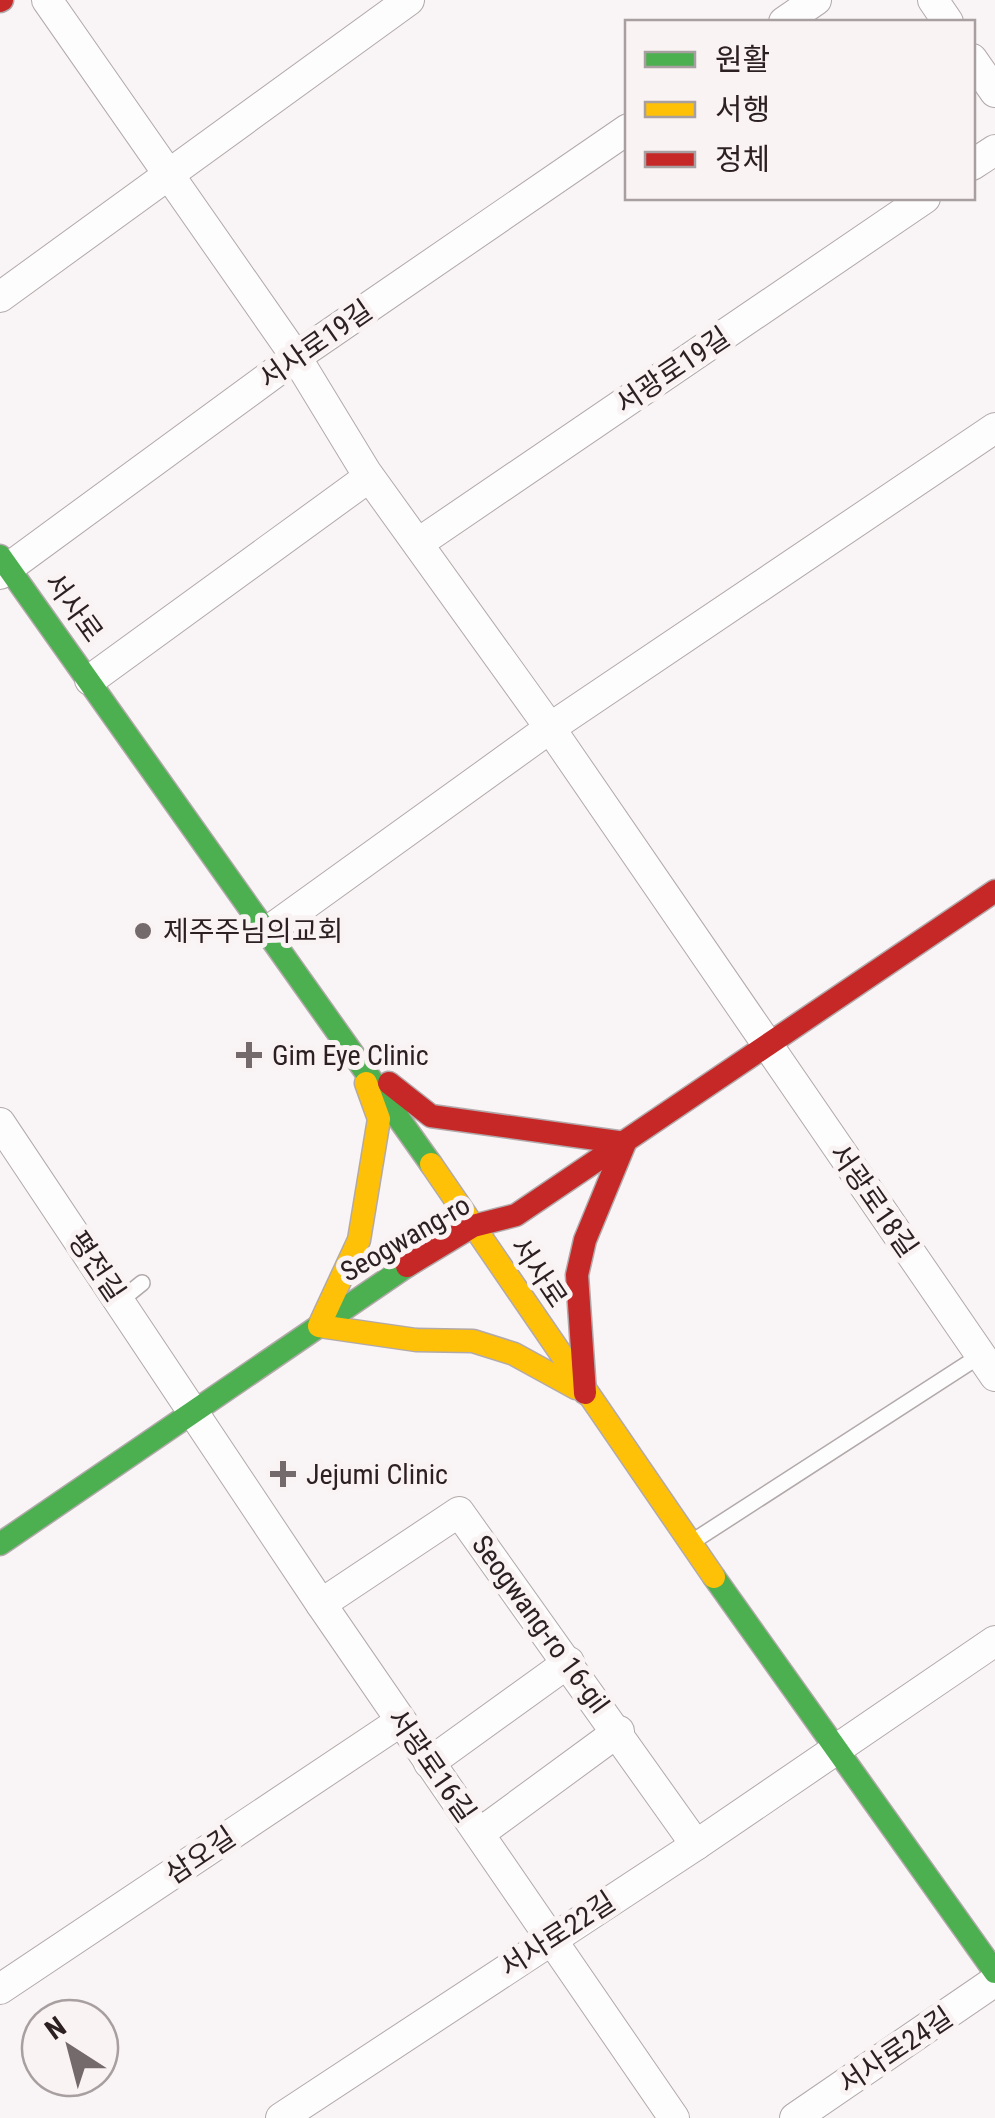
<svg xmlns="http://www.w3.org/2000/svg" width="995" height="2118" viewBox="0 0 995 2118" font-family="'Roboto Condensed','Noto Sans KR',sans-serif">
<style>
.lines{fill:none;stroke-linecap:round;stroke-linejoin:round}
.lane-casing{stroke:#b2a9aa;stroke-width:18}
.street-casing{stroke:#b2a9aa;stroke-width:32}
.fast-casing{stroke:#b2a9aa;stroke-width:25}
.slow-casing{stroke:#b2a9aa;stroke-width:25}
.jam-casing{stroke:#b2a9aa;stroke-width:25}
.lane{stroke:#fefdfe;stroke-width:15}
.street{stroke:#fefdfe;stroke-width:30}
.fast{stroke:#4caf50;stroke-width:22}
.slow{stroke:#ffc107;stroke-width:22}
.jam{stroke:#c62828;stroke-width:22}
.poi-dot{fill:#746a6c;stroke:#faf3f4;stroke-width:4}
.labels{text-anchor:middle;stroke-width:10;stroke-linejoin:round;paint-order:stroke}
.street-label{font-size:28px;fill:#2d2022;stroke:#faf3f4}
.poi-label{font-size:28px;fill:#2d2022;stroke:#faf3f4;text-anchor:start}
</style>
<rect width="100%" height="100%" fill="#f9f4f5"/>
<g class="lines">
<defs>
<g id="lane">
<polyline points="121,1300 142,1283"/>
<polyline points="695,1540 981,1355"/>
</g>
<g id="street">
<polyline points="47,0 296,357 366,472 550,728 995,1376"/>
<polyline points="933,0 948,22"/>
<polyline points="784,22 816,0"/>
<polyline points="972,59 995,92"/>
<polyline points="972,165 995,150"/>
<polyline points="0,297 409,0"/>
<polyline points="420,542 925,198"/>
<polyline points="0,574 296,357 628,129"/>
<polyline points="90,680 369,477"/>
<polyline points="267,932 550,728 995,428"/>
<polyline points="0,1123 321,1604 674,2118"/>
<polyline points="321,1604 459,1512 696,1845"/>
<polyline points="429,1763 569,1662"/>
<polyline points="480,1833 619,1731"/>
<polyline points="0,1989 401,1721"/>
<polyline points="281,2118 696,1845 995,1641"/>
<polyline points="795,2118 995,1981"/>
</g>
<g id="fast">
<polyline points="0,556 431,1164"/>
<polyline points="0,1544 407,1266"/>
<polyline points="714,1577 995,1972"/>
</g>
<g id="slow">
<polyline points="366,1083 379,1119 359,1240 319,1326 416,1340 473,1341 514,1354 576,1388"/>
<polyline points="431,1164 714,1577"/>
</g>
<g id="jam">
<polyline points="0,1 2,0"/>
<polyline points="389,1083 431,1116 625,1143 585,1240 577,1275 585,1393"/>
<polyline points="407,1266 473,1226 516,1215 995,891"/>
</g>
</defs>
<!-- lane casing -->
<use href="#lane" class="lane-casing"/>
<!-- street casing -->
<use href="#street" class="street-casing"/>
<!-- fast casing -->
<use href="#fast" class="fast-casing"/>
<!-- slow casing -->
<use href="#slow" class="slow-casing"/>
<!-- jam casing -->
<use href="#jam" class="jam-casing"/>
<!-- lane -->
<use href="#lane" class="lane"/>
<!-- street -->
<use href="#street" class="street"/>
<!-- fast -->
<use href="#fast" class="fast"/>
<!-- slow -->
<use href="#slow" class="slow"/>
<!-- jam -->
<use href="#jam" class="jam"/>
</g>
<!-- markers -->
<g class="poi-dot">
<circle cx="143" cy="931" r="10"/>
<path d="M244 1040h10v10h10v10h-10v10h-10v-10h-10v-10h10z"/>
<path d="M278 1459h10v10h10v10h-10v10h-10v-10h-10v-10h10z"/>
</g>
<g class="labels">
<!-- street labels -->
<g class="street-label">
<text transform="translate(315 344) rotate(-35)" y="10">서사로19길</text>
<text transform="translate(672 370) rotate(-34)" y="10">서광로19길</text>
<text transform="translate(74 607) rotate(54)" y="10">서사로</text>
<text transform="translate(874 1200) rotate(55)" y="10">서광로18길</text>
<text transform="translate(405 1238) rotate(-30)" y="10">Seogwang-ro</text>
<text transform="translate(97 1266) rotate(56)" y="10">평전길</text>
<text transform="translate(539 1272) rotate(56)" y="10">서사로</text>
<text transform="translate(541 1624) rotate(54)" y="10">Seogwang-ro 16-gil</text>
<text transform="translate(432 1765) rotate(55)" y="10">서광로16길</text>
<text transform="translate(200 1855) rotate(-34)" y="10">삼오길</text>
<text transform="translate(557 1934) rotate(-33)" y="10">서사로22길</text>
<text transform="translate(895 2050) rotate(-34)" y="10">서사로24길</text>
</g>
<!-- poi labels -->
<g class="poi-label">
<text x="163" y="941">제주주님의교회</text>
<text x="272" y="1065">Gim Eye Clinic</text>
<text x="306" y="1484">Jejumi Clinic</text>
</g>
</g>
<!-- legend -->
<rect x="625" y="20" width="350" height="180" fill="#faf3f4" stroke="#a89fa0" stroke-width="2.5"/>
<rect x="645" y="52" width="50" height="15" fill="#4caf50" stroke="#a89fa0" stroke-width="2.5"/>
<text x="715" y="70" font-size="30" fill="#2d2022">원활</text>
<rect x="645" y="102" width="50" height="15" fill="#ffc107" stroke="#a89fa0" stroke-width="2.5"/>
<text x="715" y="120" font-size="30" fill="#2d2022">서행</text>
<rect x="645" y="152" width="50" height="15" fill="#c62828" stroke="#a89fa0" stroke-width="2.5"/>
<text x="715" y="170" font-size="30" fill="#2d2022">정체</text>
<!-- north arrow -->
<g transform="translate(70 2048) rotate(324)"><circle r="48" fill="#faf3f4" stroke="#a89fa0" stroke-width="2.5"/>
<path d="M0-8L18 38L0 25L-18 38Z" fill="#746a6c"/>
<text y="-15" font-size="28" font-weight="bold" text-anchor="middle" fill="#2d2022">N</text>
</g>
</svg>
